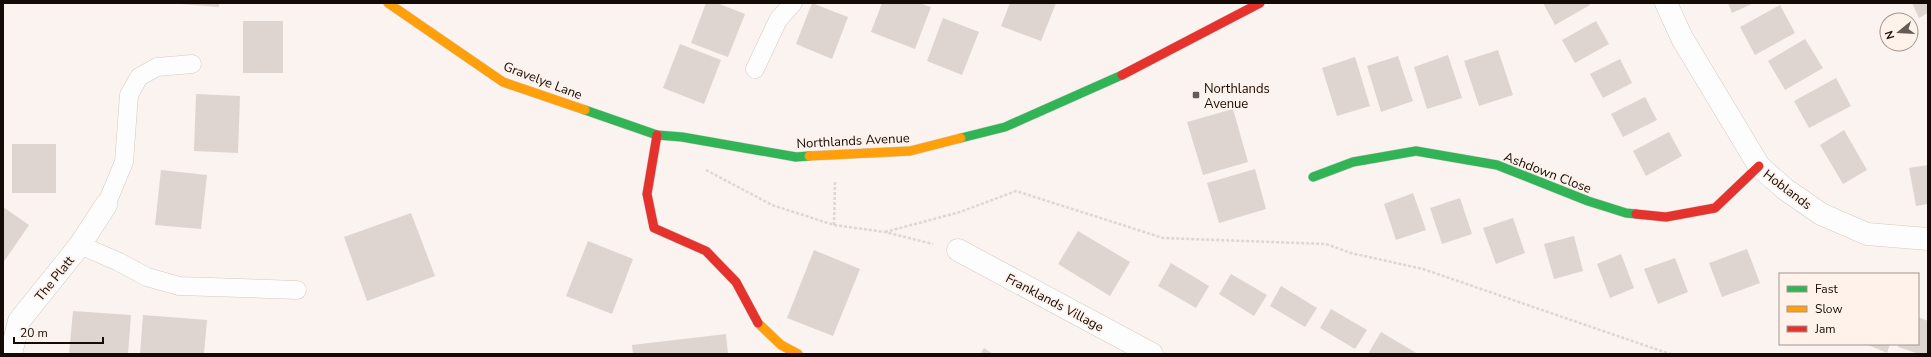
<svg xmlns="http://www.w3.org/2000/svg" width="1931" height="357" viewBox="0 0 1931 357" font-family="'Nunito Sans',sans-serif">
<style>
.building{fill:#ded5d0}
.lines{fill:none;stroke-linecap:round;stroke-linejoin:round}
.lane-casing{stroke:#d3cac5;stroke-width:19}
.street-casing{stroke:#d3cac5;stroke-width:23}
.fast-casing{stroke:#d3cac5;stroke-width:10}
.slow-casing{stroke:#d3cac5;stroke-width:10}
.jam-casing{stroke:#d3cac5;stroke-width:10}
.path{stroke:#dad7d6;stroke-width:2.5;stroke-dasharray:3 2;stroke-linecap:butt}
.lane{stroke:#fefdfd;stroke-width:18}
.street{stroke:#fefdfd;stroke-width:22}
.fast{stroke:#30b455;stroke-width:9}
.slow{stroke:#ff9f0a;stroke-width:9}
.jam{stroke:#e5322d;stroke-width:9}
.poi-dot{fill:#655c58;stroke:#fef2eb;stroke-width:1.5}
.labels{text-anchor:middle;stroke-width:3.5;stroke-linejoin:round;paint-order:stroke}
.street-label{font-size:13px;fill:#150b06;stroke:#fef2eb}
.poi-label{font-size:13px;fill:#150b06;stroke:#fef2eb;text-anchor:start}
</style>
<rect width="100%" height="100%" fill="#faf3ef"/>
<!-- building -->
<g class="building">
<polygon points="168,3 219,3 219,7"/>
<polygon points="706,3 717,3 745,14 728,57 691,43"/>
<polygon points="812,3 848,17 832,59 796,44"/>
<polygon points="882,3 919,3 931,7 915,49 871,32"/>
<polygon points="1010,3 1056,3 1041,41 1001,26"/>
<polygon points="1543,3 1589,3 1590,5 1555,25"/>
<polygon points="1728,3 1754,3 1732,13"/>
<polygon points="1912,3 1928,3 1928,13 1919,18"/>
<polygon points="1780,5 1795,33 1755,55 1740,27"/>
<polygon points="943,18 979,32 962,75 927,61"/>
<rect x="243" y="21" width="40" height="52"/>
<polygon points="1596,21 1609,44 1575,63 1562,40"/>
<polygon points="1805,39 1823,68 1785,90 1768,61"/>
<polygon points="680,44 721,60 704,104 663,88"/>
<polygon points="1498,50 1513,95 1479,106 1464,61"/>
<polygon points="1448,55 1462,98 1427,109 1414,67"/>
<polygon points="1398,56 1413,101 1381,112 1367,66"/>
<polygon points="1355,57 1370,106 1337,116 1322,68"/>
<polygon points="1620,59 1632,83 1603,98 1590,74"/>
<polygon points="1836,78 1851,106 1809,128 1794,101"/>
<polygon points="196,94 240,96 238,153 194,151"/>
<polygon points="1645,97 1657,120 1623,137 1611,114"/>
<polygon points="1233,109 1248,162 1203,175 1187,122"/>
<polygon points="1844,130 1867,170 1843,184 1820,145"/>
<polygon points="1669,132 1682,156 1646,176 1633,151"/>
<rect x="12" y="144" width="44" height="49"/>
<polygon points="1928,165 1928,204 1916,206 1909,168"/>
<polygon points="1255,169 1266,209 1219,223 1207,183"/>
<polygon points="161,170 207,175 201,229 155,225"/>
<polygon points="1413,193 1426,230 1396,240 1384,204"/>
<polygon points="1460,198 1472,234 1442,244 1430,208"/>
<polygon points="3,207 29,225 3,263"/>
<polygon points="411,213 435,276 367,301 344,237"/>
<polygon points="1513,218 1525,253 1496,264 1483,228"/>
<polygon points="1078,231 1130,262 1110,296 1058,264"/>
<polygon points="1574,236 1583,271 1554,279 1544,244"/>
<polygon points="588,241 633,259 612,314 566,296"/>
<polygon points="1747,249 1760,283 1722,297 1709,263"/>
<polygon points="814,250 860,269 833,336 787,318"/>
<polygon points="1621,254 1634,288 1610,298 1597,264"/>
<polygon points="1675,258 1688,292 1658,304 1644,269"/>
<polygon points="1171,263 1209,286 1196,308 1158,286"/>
<polygon points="1231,274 1267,295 1254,316 1219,294"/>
<polygon points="1281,286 1317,308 1305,327 1270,306"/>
<polygon points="1331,309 1367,330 1355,349 1320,328"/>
<polygon points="73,311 131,315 128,354 69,354"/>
<polygon points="143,315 207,320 204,354 140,354"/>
<polygon points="1918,317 1928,321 1928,354 1919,354 1898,347 1899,344 1918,344"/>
<polygon points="1381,332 1418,354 1368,354"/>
<polygon points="726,334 728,354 633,354 632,345"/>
<polygon points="1866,344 1890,344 1887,353"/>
<polygon points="984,348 993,354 980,354"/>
</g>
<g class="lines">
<defs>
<g id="lane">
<polyline points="755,69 778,20 793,3"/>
<polyline points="106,205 124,162 129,95 139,77 157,67 192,64"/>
<polyline points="80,245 119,262 147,277 179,286 297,290"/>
</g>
<g id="street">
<polyline points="1666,3 1682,38 1759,166 1785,189 1821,214 1867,234 1928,239"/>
<polyline points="958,250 1152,354"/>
<polyline points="11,354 19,321 80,245 106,205"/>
</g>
<g id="fast">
<polyline points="585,110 657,135 682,137 796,157 809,156"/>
<polyline points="961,138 1005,127 1122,75"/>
<polyline points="1313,177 1353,162 1416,151 1497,165 1588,201 1626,213 1636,214"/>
</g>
<g id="slow">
<polyline points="388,3 503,82 585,110"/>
<polyline points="809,156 910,151 961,138"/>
<polyline points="758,323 781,345 798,354"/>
</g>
<g id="jam">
<polyline points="1122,75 1260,3"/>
<polyline points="657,135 647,194 654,228 706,251 736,282 758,323"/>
<polyline points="1636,214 1666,217 1715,208 1759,166"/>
</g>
</defs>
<!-- lane casing -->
<use href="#lane" class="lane-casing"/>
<!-- street casing -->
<use href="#street" class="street-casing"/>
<!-- fast casing -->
<use href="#fast" class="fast-casing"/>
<!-- slow casing -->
<use href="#slow" class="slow-casing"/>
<!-- jam casing -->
<use href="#jam" class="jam-casing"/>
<!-- path -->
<g class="path">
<polyline points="706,170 772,205 834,225 885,232 933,244"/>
<polyline points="834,225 835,181"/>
<polyline points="885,232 960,212 1016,191 1163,238 1326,244 1351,253 1423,269 1670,354"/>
</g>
<!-- lane -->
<use href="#lane" class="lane"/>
<!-- street -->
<use href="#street" class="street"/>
<!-- fast -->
<use href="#fast" class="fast"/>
<!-- slow -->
<use href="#slow" class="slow"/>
<!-- jam -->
<use href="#jam" class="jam"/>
</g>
<!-- markers -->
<rect class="poi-dot" x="1192" y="91" width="8" height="8" rx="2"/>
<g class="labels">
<!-- street labels -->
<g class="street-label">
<text transform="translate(543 80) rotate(21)" y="5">Gravelye Lane</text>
<text transform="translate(853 140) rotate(-3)" y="5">Northlands Avenue</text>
<text transform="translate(1548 172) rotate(21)" y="5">Ashdown Close</text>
<text transform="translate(1788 189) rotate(37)" y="5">Hoblands</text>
<text transform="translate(54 278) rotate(-51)" y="5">The Platt</text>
<text transform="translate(1055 302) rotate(28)" y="5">Franklands Village</text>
</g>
<!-- poi labels -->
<g class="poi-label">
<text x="1204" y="93">Northlands<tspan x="1204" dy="15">Avenue</tspan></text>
</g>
</g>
<!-- border -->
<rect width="1931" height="357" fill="none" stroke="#150b06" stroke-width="8"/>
<!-- legend -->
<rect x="1779" y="273" width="140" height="72" fill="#fef2eb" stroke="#a1968f"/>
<rect x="1787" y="286" width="20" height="6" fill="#30b455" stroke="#a1968f"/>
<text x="1815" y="293" font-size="12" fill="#150b06">Fast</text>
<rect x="1787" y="306" width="20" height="6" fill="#ff9f0a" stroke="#a1968f"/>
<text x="1815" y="313" font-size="12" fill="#150b06">Slow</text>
<rect x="1787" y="326" width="20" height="6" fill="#e5322d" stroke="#a1968f"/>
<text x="1815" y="333" font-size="12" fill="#150b06">Jam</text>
<!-- north arrow -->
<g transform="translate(1899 32) rotate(252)"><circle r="19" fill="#fef2eb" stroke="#a1968f"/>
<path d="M0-3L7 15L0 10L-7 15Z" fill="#655c58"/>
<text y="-6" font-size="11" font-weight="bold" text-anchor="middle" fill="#150b06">N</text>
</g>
<!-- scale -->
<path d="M14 337v6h89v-6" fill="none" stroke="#150b06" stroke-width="2"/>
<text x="20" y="337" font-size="12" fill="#150b06" stroke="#fef2eb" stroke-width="3" paint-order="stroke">20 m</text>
</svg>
